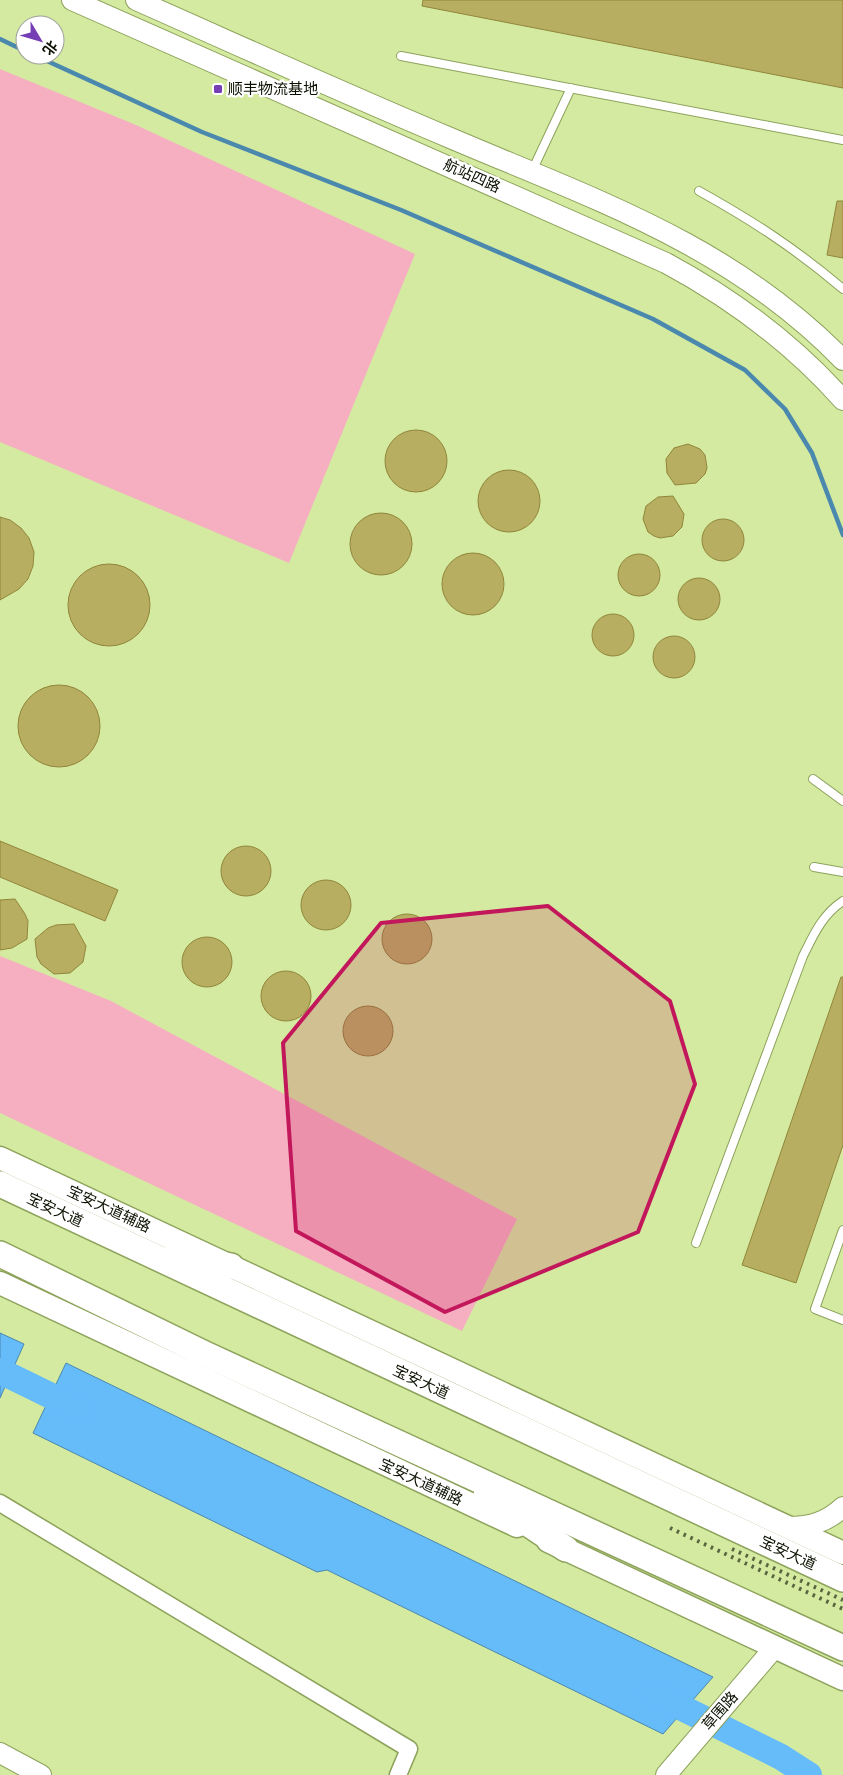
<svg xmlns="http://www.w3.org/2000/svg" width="843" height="1775" viewBox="0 0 843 1775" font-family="'IBM Plex Sans','Noto Sans SC',sans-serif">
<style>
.green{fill:#f6afc1}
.water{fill:#66bbf9;stroke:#4b88ae}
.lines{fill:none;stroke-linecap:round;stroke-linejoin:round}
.stream{stroke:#4b88ae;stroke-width:4.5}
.river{stroke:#66bbf9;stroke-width:26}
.building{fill:#b8ae62;stroke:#90863a}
.service-casing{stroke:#8da25b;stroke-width:10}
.minor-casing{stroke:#8da25b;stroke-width:19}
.tertiary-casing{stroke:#8da25b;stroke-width:22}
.secondary-casing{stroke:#8da25b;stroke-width:25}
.primary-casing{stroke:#8da25b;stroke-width:28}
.service{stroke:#fff;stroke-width:8}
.minor{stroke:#fff;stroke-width:16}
.tertiary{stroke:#fff;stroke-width:20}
.secondary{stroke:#fff;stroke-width:22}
.primary{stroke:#fff;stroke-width:25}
.rail{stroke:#58653e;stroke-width:4;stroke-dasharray:2.5 5;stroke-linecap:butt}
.marked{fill:#c2185b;fill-opacity:0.2;stroke:#c2185b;stroke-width:4;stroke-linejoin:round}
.poi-dot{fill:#763eb4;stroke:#fff;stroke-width:2}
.labels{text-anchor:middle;stroke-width:4.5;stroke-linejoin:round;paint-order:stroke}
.poi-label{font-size:15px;fill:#0b1100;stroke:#fff;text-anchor:start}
.street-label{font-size:15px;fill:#0b1100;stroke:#fff}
</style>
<rect width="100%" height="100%" fill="#d4eaa1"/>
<!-- green -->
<g class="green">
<polygon points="0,69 136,125 415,254 289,563 0,442"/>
<polygon points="0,956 111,1001 517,1219 462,1331 0,1113"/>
</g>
<!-- water -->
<g class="water">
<polygon points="0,1333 24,1344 0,1398"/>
<polygon points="66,1363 713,1677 663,1734 327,1570 317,1572 33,1433"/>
</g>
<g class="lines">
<!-- stream -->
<g class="stream">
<polyline points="0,39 25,51"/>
<polyline points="34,55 202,132 401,210 653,319 745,370 785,409 812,453 843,535"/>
</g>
<!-- river -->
<g class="river">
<polyline points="0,1371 82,1411"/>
<polyline points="652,1693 781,1757 809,1775"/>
</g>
</g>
<!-- building -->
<g class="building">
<polygon points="423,0 843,0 843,88 422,6"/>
<polygon points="837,201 843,201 843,258 827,255"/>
<circle cx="416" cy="461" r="31"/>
<polygon points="688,444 700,449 705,455 707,468 705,474 696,483 675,485 667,473 666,459 674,448"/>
<circle cx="509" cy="501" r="31"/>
<polygon points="673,496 684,514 682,527 673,536 660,538 654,536 648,532 643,519 646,506 658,497"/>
<circle cx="381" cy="544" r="31"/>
<polygon points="0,517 10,520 21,528 29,538 34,552 33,566 28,579 19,589 0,600"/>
<circle cx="723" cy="540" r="21"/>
<circle cx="473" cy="584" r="31"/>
<circle cx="639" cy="575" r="21"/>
<circle cx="109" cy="605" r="41"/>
<circle cx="699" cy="599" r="21"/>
<circle cx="613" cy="635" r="21"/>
<circle cx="674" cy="657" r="21"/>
<circle cx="59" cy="726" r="41"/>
<polygon points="0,841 118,890 105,921 0,877"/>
<circle cx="246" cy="871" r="25"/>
<circle cx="326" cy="905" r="25"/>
<polygon points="15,899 25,914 28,921 27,939 12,948 0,950 0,900"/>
<circle cx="407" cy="939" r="25"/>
<polygon points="74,924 86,946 83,962 70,973 54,974 41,964 37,957 35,939 48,928 56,925"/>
<circle cx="207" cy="962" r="25"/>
<circle cx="286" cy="996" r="25"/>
<polygon points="841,977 843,977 843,1145 796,1283 742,1265"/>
<circle cx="368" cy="1031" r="25"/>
</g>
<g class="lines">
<defs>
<g id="service">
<polyline points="401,56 843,140"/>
<polyline points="532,171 571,88"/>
<path d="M699,191C753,221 796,249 843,289"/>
<polyline points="813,779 843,801"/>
<polyline points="814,867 843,872"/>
<polyline points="843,1230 815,1309 843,1320"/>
<path d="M696,1243L803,956C814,934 822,915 843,901"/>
</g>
<polyline id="minor" points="0,1503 409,1749 398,1775"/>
<g id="tertiary">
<path d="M72,0L666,263C733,299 792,343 843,400"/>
<path d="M136,0C240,46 343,93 448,137C593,199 730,244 843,360"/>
<path d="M788,1527C810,1527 827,1522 843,1507"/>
<polyline points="0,1753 41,1775"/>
<polyline points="666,1775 775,1647"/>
</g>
<g id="secondary">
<polyline points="0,1158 843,1553"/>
<polyline points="0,1283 517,1526"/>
<polyline points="548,1541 843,1679"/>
</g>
<g id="primary">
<polyline points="0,1184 843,1579"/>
<polyline points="0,1254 205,1354 843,1648"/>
<polyline points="174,1256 231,1266"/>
<polyline points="486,1496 566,1549"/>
</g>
</defs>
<!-- service casing -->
<use href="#service" class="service-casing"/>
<!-- minor casing -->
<use href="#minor" class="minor-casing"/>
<!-- tertiary casing -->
<use href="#tertiary" class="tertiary-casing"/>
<!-- secondary casing -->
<use href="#secondary" class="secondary-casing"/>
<!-- primary casing -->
<use href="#primary" class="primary-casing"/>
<!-- service -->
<use href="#service" class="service"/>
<!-- minor -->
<use href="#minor" class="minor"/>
<!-- tertiary -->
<use href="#tertiary" class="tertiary"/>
<!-- secondary -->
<use href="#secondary" class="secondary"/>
<!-- primary -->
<use href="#primary" class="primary"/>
<!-- rail -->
<g class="rail">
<polyline points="670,1528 843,1609"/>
<polyline points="732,1549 843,1600"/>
</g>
</g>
<!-- marked area -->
<path class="marked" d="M548,906L670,1001L695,1084L638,1232L445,1312L296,1231L283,1043L381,923Z"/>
<!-- markers -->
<rect class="poi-dot" x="213" y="84" width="10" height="10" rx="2.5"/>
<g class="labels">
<!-- poi labels -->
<g class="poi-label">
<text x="228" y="94">顺丰物流基地</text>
</g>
<!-- street labels -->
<g class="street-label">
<text transform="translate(472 176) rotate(24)" y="5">航站四路</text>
<text transform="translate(109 1209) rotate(25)" y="5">宝安大道辅路</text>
<text transform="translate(55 1210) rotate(25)" y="5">宝安大道</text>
<text transform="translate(421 1382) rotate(25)" y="5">宝安大道</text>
<text transform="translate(421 1482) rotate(25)" y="5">宝安大道辅路</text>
<text transform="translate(788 1553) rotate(25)" y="5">宝安大道</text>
<text transform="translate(720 1711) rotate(-49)" y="5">草围路</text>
</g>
</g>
<!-- north arrow -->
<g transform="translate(40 40) rotate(128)"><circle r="24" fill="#ffffff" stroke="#9da099"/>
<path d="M0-4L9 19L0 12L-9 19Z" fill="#763eb4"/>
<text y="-8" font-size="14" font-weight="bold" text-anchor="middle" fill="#0b1100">北</text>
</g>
</svg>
